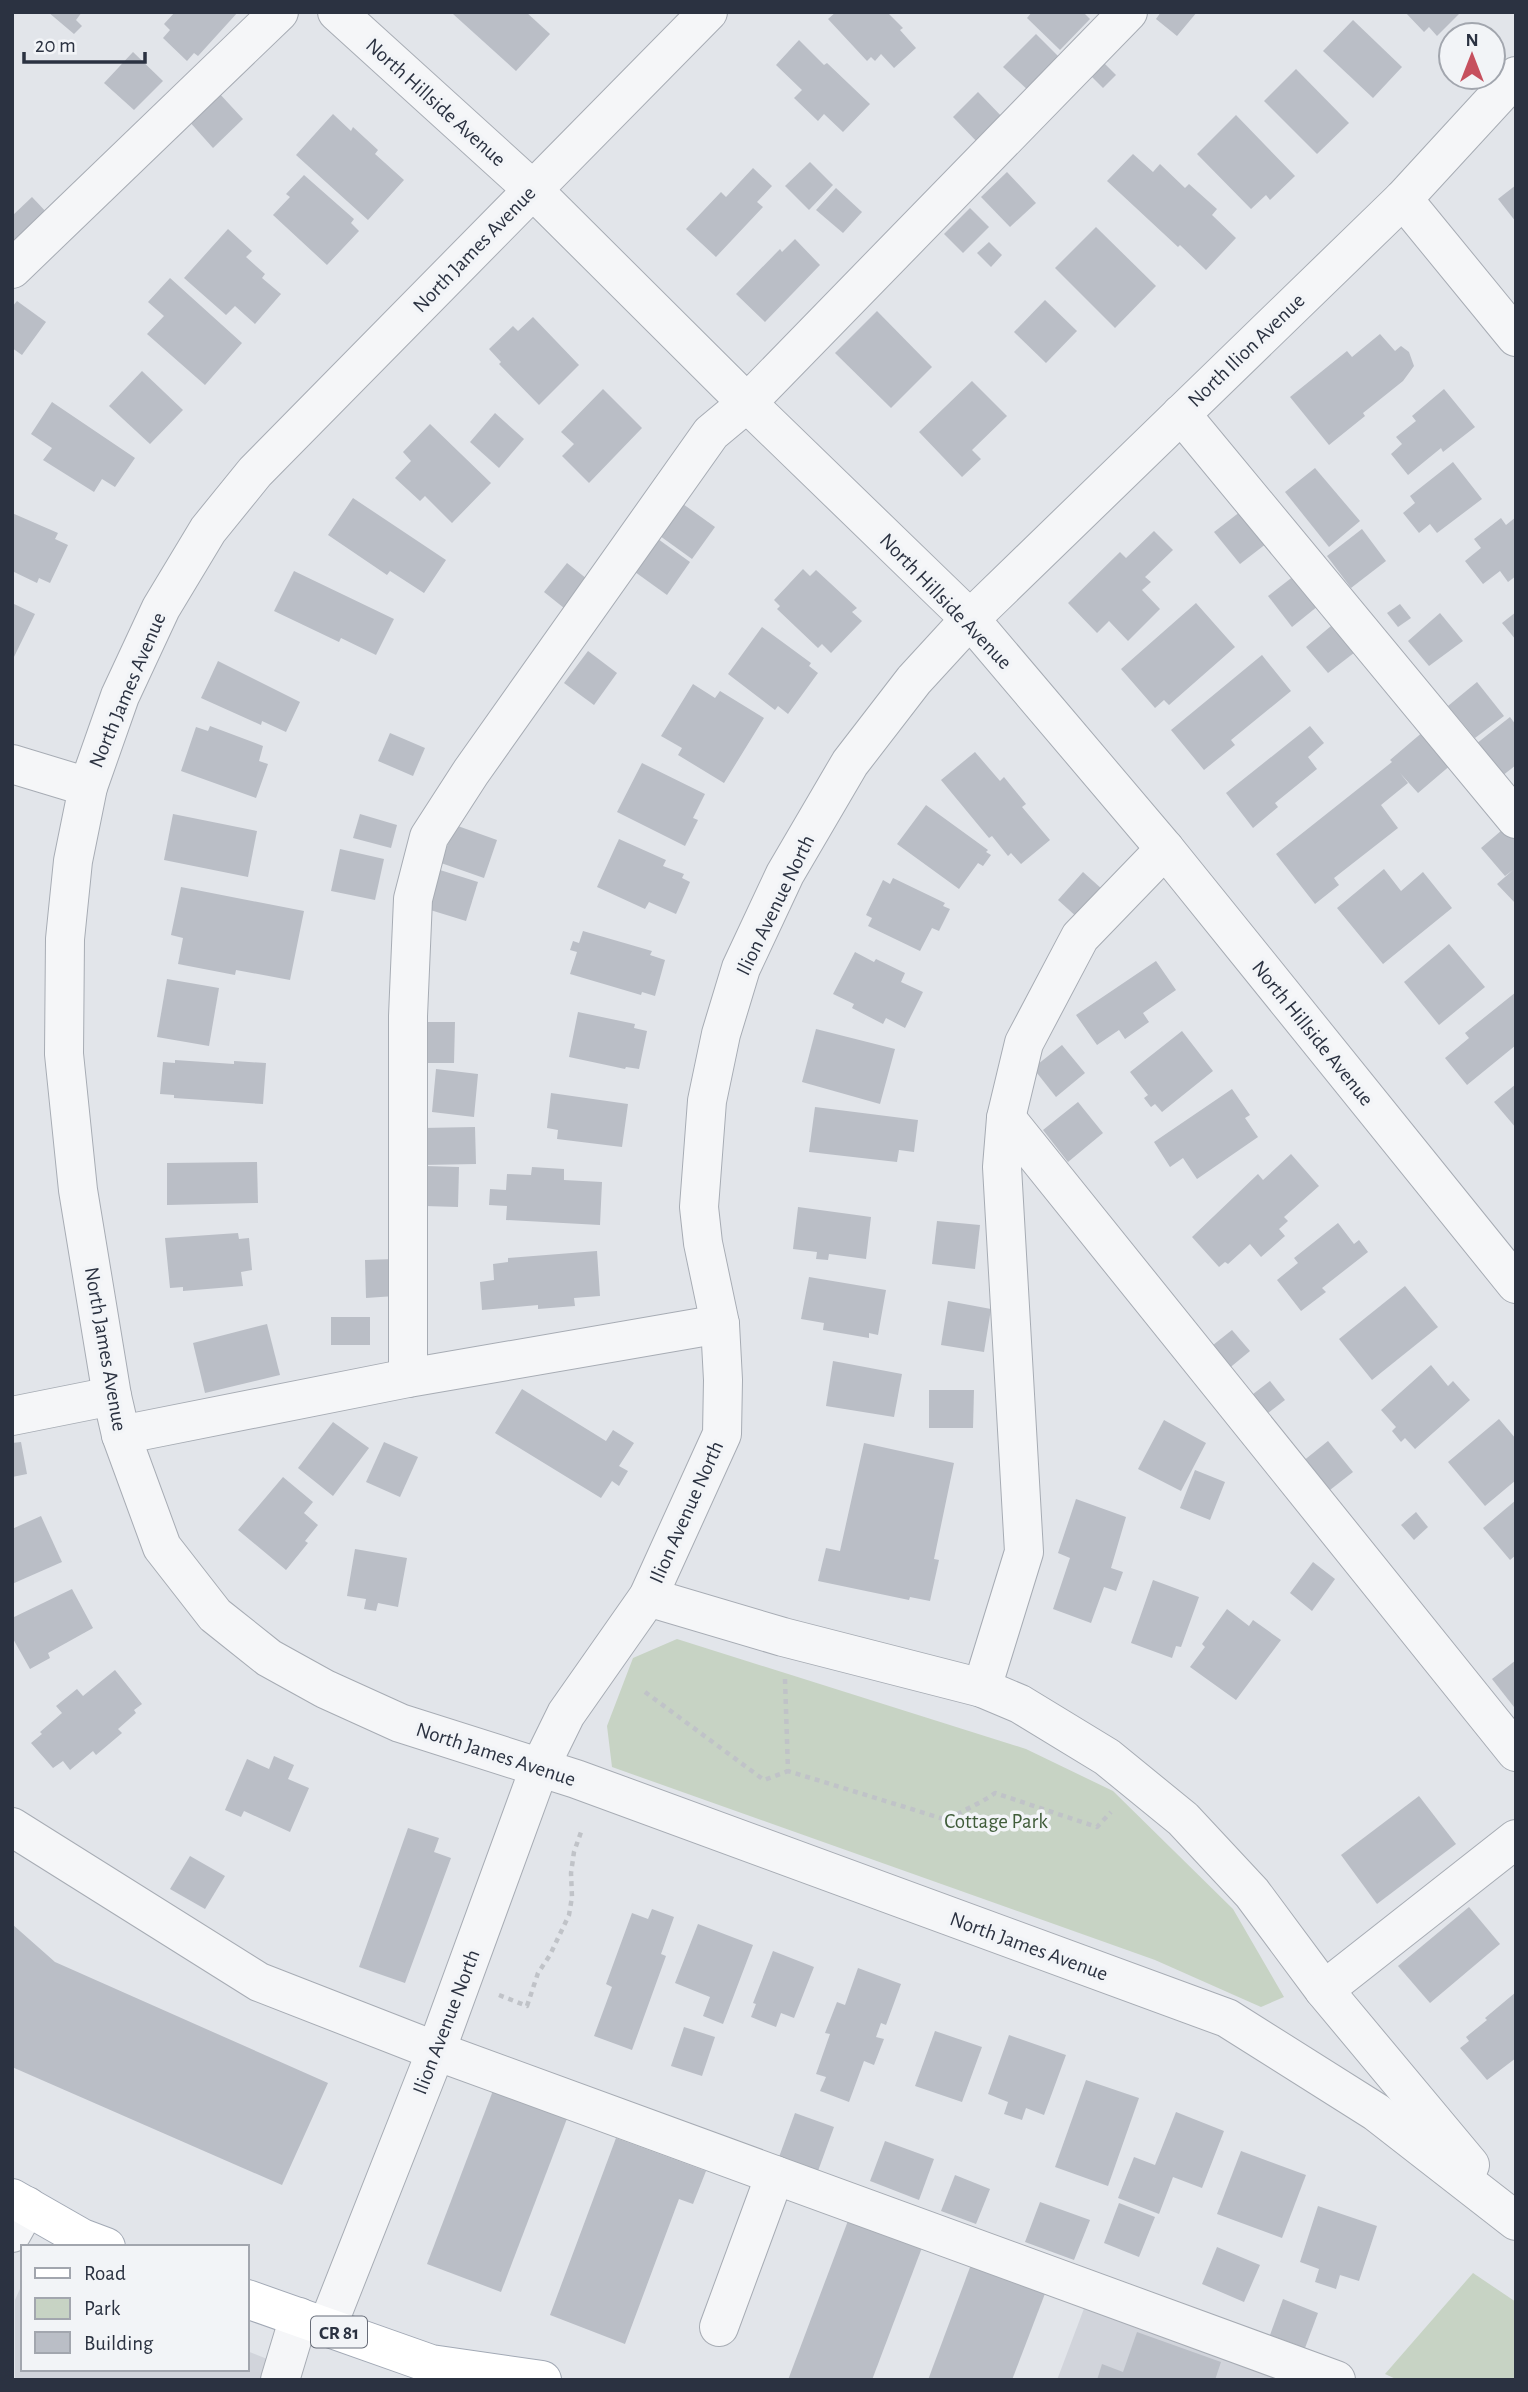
<svg xmlns="http://www.w3.org/2000/svg" width="1528" height="2392" viewBox="0 0 1528 2392" font-family="'Alegreya Sans',sans-serif">
<style>
.built{fill:#d1d4db}
.green{fill:#c7d3c4}
.building{fill:#babec6}
.lines{fill:none;stroke-linecap:round;stroke-linejoin:round}
.minor-casing{stroke:#a7acb4;stroke-width:40}
.major-casing{stroke:#a2a9b5;stroke-width:40}
.path{stroke:#c0c3c8;stroke-width:4.5;stroke-dasharray:5 5;stroke-linecap:butt}
.minor{stroke:#f5f6f8;stroke-width:38}
.major{stroke:#fff;stroke-width:38}
.labels{text-anchor:middle;stroke-width:7;stroke-linejoin:round;paint-order:stroke}
.shield{fill:#f2f4f7;stroke:#676c78;stroke-width:2}
.shield-label{font-size:19px;font-weight:bold;fill:#2b3241}
.street-label{font-size:21px;fill:#2b3241;stroke:#f2f4f7}
.park-label{font-size:21px;fill:#3f5c39;stroke:#f2f4f7}
</style>
<rect width="100%" height="100%" fill="#e2e5ea"/>
<!-- built -->
<g class="built">
<polygon points="23,2282 23,2369 247,2369 247,2351 290,2368 290,2380 15,2380 15,2300"/>
<polygon points="1088,2298 1314,2380 1057,2380"/>
</g>
<!-- green -->
<g class="green">
<polygon points="677,1639 1026,1749 1113,1791 1233,1909 1284,1997 1261,2007 1155,1960 612,1767 607,1726 633,1658"/>
<polygon points="1473,2273 1516,2302 1516,2380 1398,2380 1385,2374"/>
</g>
<!-- building -->
<g class="building">
<polygon points="48,12 82,12 76,20 82,26 74,34"/>
<polygon points="175,12 238,12 198,56 194,53 187,61 163,38 170,30 164,24"/>
<polygon points="454,12 526,12 550,34 516,71 453,14"/>
<polygon points="836,12 887,12 903,28 900,30 916,48 894,68 881,54 875,61 871,57 867,61 828,19"/>
<polygon points="1032,12 1083,12 1090,19 1060,50 1027,18"/>
<polygon points="1161,12 1197,12 1177,36 1156,19"/>
<polygon points="1405,12 1461,12 1437,36 1429,27 1424,32"/>
<polygon points="1353,20 1402,67 1373,98 1323,51"/>
<polygon points="1036,34 1063,61 1031,93 1003,67"/>
<polygon points="799,40 824,65 827,63 870,104 843,132 824,114 818,121 794,98 802,90 776,65"/>
<polygon points="133,52 163,81 134,110 104,83"/>
<polygon points="1102,61 1116,75 1103,88 1089,74"/>
<polygon points="1296,69 1349,123 1317,154 1264,101"/>
<polygon points="218,92 243,119 213,148 188,120"/>
<polygon points="978,92 1006,121 981,146 953,117"/>
<polygon points="333,114 351,131 353,127 378,150 375,154 404,180 368,220 296,155"/>
<polygon points="1236,115 1295,176 1270,200 1266,195 1251,209 1197,154"/>
<polygon points="1133,154 1153,172 1160,164 1185,188 1189,184 1217,209 1212,215 1236,238 1206,270 1180,245 1178,247 1107,181"/>
<polygon points="810,162 833,185 809,210 785,186"/>
<polygon points="753,168 772,186 757,202 763,207 716,257 686,229 721,192 726,197"/>
<polygon points="1007,172 1036,203 1010,227 981,197"/>
<polygon points="304,175 354,219 351,223 359,231 327,265 273,215 290,197 286,194"/>
<polygon points="1516,185 1516,222 1498,199"/>
<polygon points="836,188 862,212 843,233 816,210"/>
<polygon points="32,197 49,215 18,244 12,238 12,216"/>
<polygon points="970,208 989,227 963,253 944,234"/>
<polygon points="1096,227 1156,286 1115,328 1055,268"/>
<polygon points="228,229 252,251 246,257 265,274 262,278 281,294 255,324 235,306 226,315 184,278"/>
<polygon points="795,239 820,265 765,322 736,294 780,249 782,252"/>
<polygon points="989,242 1002,255 991,267 977,253"/>
<polygon points="170,278 242,343 205,385 147,334 164,316 148,302"/>
<polygon points="1045,300 1077,331 1046,363 1014,332"/>
<polygon points="17,301 46,322 22,355 12,348 12,307"/>
<polygon points="877,311 932,367 891,408 835,353"/>
<polygon points="533,317 579,365 539,405 499,364 501,362 489,349 513,326 518,331"/>
<polygon points="1380,334 1395,351 1401,346 1409,352 1414,366 1403,381 1363,413 1365,416 1329,445 1290,397 1347,351 1352,357"/>
<polygon points="142,371 183,410 150,444 109,406"/>
<polygon points="972,381 1007,416 972,450 981,459 962,477 919,432"/>
<polygon points="603,389 642,428 589,483 562,456 574,444 561,432"/>
<polygon points="1444,389 1475,427 1443,452 1441,448 1408,475 1391,454 1402,444 1396,437 1416,421 1412,416"/>
<polygon points="52,402 135,458 115,487 102,479 94,492 43,460 52,448 31,434"/>
<polygon points="495,413 524,439 499,468 470,442"/>
<polygon points="430,424 491,483 452,523 425,496 420,501 395,478 411,461 403,452"/>
<polygon points="1453,462 1482,499 1437,533 1430,524 1419,533 1403,513 1415,503 1410,496"/>
<polygon points="1315,468 1360,521 1329,547 1285,492"/>
<polygon points="353,498 446,560 424,593 390,571 387,575 328,535"/>
<polygon points="683,504 715,527 692,559 660,536"/>
<polygon points="1245,508 1271,540 1240,564 1214,532"/>
<polygon points="12,513 58,533 55,539 68,545 50,583 39,578 37,583 12,571"/>
<polygon points="1516,517 1516,576 1508,582 1500,571 1483,584 1465,561 1481,548 1474,539 1501,518 1506,525"/>
<polygon points="1362,529 1386,561 1351,588 1327,556"/>
<polygon points="1154,531 1173,550 1145,577 1151,582 1142,590 1160,609 1128,641 1109,621 1097,633 1068,603 1120,552 1126,558"/>
<polygon points="658,539 690,562 667,595 635,572"/>
<polygon points="567,563 587,579 564,608 544,592"/>
<polygon points="803,569 810,576 816,570 857,608 852,612 862,621 831,653 822,644 818,648 777,609 780,606 774,600"/>
<polygon points="294,571 394,619 376,655 341,638 339,642 274,611"/>
<polygon points="1299,572 1323,602 1292,627 1268,596"/>
<polygon points="12,603 35,614 12,661"/>
<polygon points="1196,603 1235,647 1169,705 1164,700 1155,708 1121,669"/>
<polygon points="1400,604 1411,618 1398,627 1387,613"/>
<polygon points="1516,612 1516,640 1502,623"/>
<polygon points="1440,613 1463,641 1429,666 1408,641"/>
<polygon points="1337,621 1359,649 1328,673 1306,647"/>
<polygon points="762,627 811,663 809,666 818,673 788,714 778,706 775,710 728,674"/>
<polygon points="588,651 617,673 594,705 564,683"/>
<polygon points="1262,655 1291,691 1231,740 1235,745 1204,770 1171,730"/>
<polygon points="218,661 300,702 286,732 262,721 261,725 201,698"/>
<polygon points="1477,682 1504,716 1475,738 1448,706"/>
<polygon points="693,684 715,698 720,691 764,718 724,783 678,755 682,748 661,736"/>
<polygon points="1510,717 1516,725 1516,765 1502,776 1476,744"/>
<polygon points="210,726 263,746 259,761 268,764 256,798 181,771 196,727 208,731"/>
<polygon points="1310,726 1324,743 1308,757 1317,769 1275,803 1278,807 1253,828 1226,793"/>
<polygon points="1424,731 1452,764 1418,793 1400,773 1408,783 1381,805 1398,828 1334,878 1339,885 1315,904 1276,854 1392,762 1390,760"/>
<polygon points="390,733 425,748 413,776 378,761"/>
<polygon points="975,752 1000,781 1004,777 1026,804 1022,807 1050,840 1021,864 1011,853 1008,856 992,836 989,838 941,780"/>
<polygon points="642,763 705,794 693,818 698,820 685,846 617,812"/>
<polygon points="926,805 988,850 986,852 991,855 983,866 978,863 959,889 897,844"/>
<polygon points="173,814 257,831 248,877 164,860"/>
<polygon points="360,814 397,825 391,848 353,838"/>
<polygon points="1509,824 1516,833 1516,904 1497,884 1513,870 1505,876 1481,848"/>
<polygon points="455,825 497,840 484,878 441,863"/>
<polygon points="619,839 666,860 663,866 684,874 682,878 690,882 676,914 649,902 645,909 597,887"/>
<polygon points="340,849 384,859 375,900 331,891"/>
<polygon points="1384,869 1401,891 1423,872 1452,908 1383,964 1337,908"/>
<polygon points="440,870 478,882 466,921 427,909"/>
<polygon points="1083,872 1103,890 1078,918 1058,900"/>
<polygon points="893,878 945,903 943,906 950,909 939,931 932,928 920,951 868,926 872,918 866,915 883,880 890,884"/>
<polygon points="181,887 304,911 290,980 236,970 235,975 178,964 183,938 171,935"/>
<polygon points="583,931 652,951 650,955 665,960 655,996 642,992 641,995 570,974 577,952 570,950 573,941 579,943"/>
<polygon points="1449,944 1485,987 1439,1025 1404,982"/>
<polygon points="855,952 874,962 876,959 905,973 901,982 923,992 905,1028 886,1018 883,1024 852,1008 854,1004 833,994"/>
<polygon points="1156,961 1176,990 1143,1013 1149,1022 1125,1039 1119,1030 1097,1045 1076,1015"/>
<polygon points="167,979 219,988 209,1046 157,1037"/>
<polygon points="1516,992 1516,1045 1467,1085 1445,1058 1469,1038 1465,1033"/>
<polygon points="578,1012 635,1024 634,1028 647,1031 639,1069 626,1067 625,1069 569,1057"/>
<polygon points="425,1022 455,1022 454,1063 424,1063"/>
<polygon points="816,1029 895,1049 880,1104 802,1082"/>
<polygon points="1182,1031 1213,1071 1162,1112 1155,1104 1151,1107 1144,1098 1148,1095 1130,1072"/>
<polygon points="1062,1045 1085,1073 1056,1097 1033,1068"/>
<polygon points="175,1060 234,1064 234,1061 266,1063 263,1104 174,1098 174,1095 160,1094 163,1062 175,1063"/>
<polygon points="436,1069 478,1074 474,1117 432,1112"/>
<polygon points="1516,1084 1516,1128 1494,1102"/>
<polygon points="1232,1089 1250,1115 1245,1118 1258,1137 1197,1179 1183,1158 1170,1167 1154,1142"/>
<polygon points="551,1093 628,1104 622,1147 557,1139 558,1130 547,1128"/>
<polygon points="1078,1102 1103,1133 1068,1162 1043,1130"/>
<polygon points="815,1107 918,1120 914,1152 899,1150 897,1162 809,1152"/>
<polygon points="475,1127 476,1164 423,1165 422,1128"/>
<polygon points="1291,1154 1319,1186 1284,1217 1288,1221 1279,1229 1285,1236 1261,1257 1250,1244 1228,1264 1225,1262 1219,1267 1192,1237 1258,1174 1263,1180"/>
<polygon points="257,1162 258,1203 167,1205 167,1163"/>
<polygon points="425,1166 459,1167 458,1207 425,1206"/>
<polygon points="532,1167 564,1169 564,1180 602,1182 600,1225 506,1220 507,1206 489,1205 490,1189 506,1190 507,1174 531,1175"/>
<polygon points="798,1207 871,1217 866,1259 829,1254 828,1260 816,1259 817,1252 793,1249"/>
<polygon points="937,1221 980,1225 975,1269 932,1264"/>
<polygon points="1338,1223 1354,1244 1359,1240 1368,1252 1322,1288 1326,1292 1301,1311 1277,1280 1298,1263 1294,1258"/>
<polygon points="238,1233 239,1239 249,1238 252,1270 241,1272 243,1286 183,1291 183,1287 170,1288 165,1238"/>
<polygon points="597,1251 600,1296 574,1298 575,1306 538,1309 538,1305 482,1310 480,1282 494,1280 493,1264 508,1262 508,1258"/>
<polygon points="394,1259 395,1296 366,1298 365,1260"/>
<polygon points="809,1277 886,1290 878,1335 869,1333 869,1338 823,1330 824,1323 801,1319"/>
<polygon points="1405,1286 1438,1327 1372,1380 1339,1339"/>
<polygon points="948,1301 991,1309 984,1352 941,1345"/>
<rect x="331" y="1317" width="39" height="28"/>
<polygon points="267,1324 280,1375 205,1393 193,1343"/>
<polygon points="1232,1330 1250,1351 1221,1375 1203,1353"/>
<polygon points="833,1361 902,1374 894,1417 826,1406"/>
<polygon points="1431,1365 1448,1386 1453,1381 1470,1400 1415,1449 1405,1438 1401,1442 1392,1431 1396,1427 1381,1410"/>
<polygon points="1270,1381 1285,1400 1259,1420 1244,1401"/>
<polygon points="522,1389 606,1441 613,1430 634,1443 619,1466 628,1471 619,1486 612,1481 601,1498 495,1433"/>
<polygon points="929,1390 974,1390 973,1428 929,1428"/>
<polygon points="1499,1419 1516,1439 1516,1480 1485,1506 1448,1462"/>
<polygon points="1164,1420 1206,1443 1181,1491 1138,1469"/>
<polygon points="333,1422 369,1448 333,1496 298,1468"/>
<polygon points="1328,1441 1353,1472 1321,1497 1297,1466"/>
<polygon points="21,1442 27,1474 12,1477 12,1443"/>
<polygon points="384,1442 418,1457 400,1497 366,1482"/>
<polygon points="864,1443 954,1463 934,1559 939,1560 930,1601 910,1597 909,1600 818,1581 826,1548 840,1551"/>
<polygon points="1195,1470 1225,1482 1210,1520 1180,1508"/>
<polygon points="283,1477 313,1502 304,1513 318,1525 305,1541 308,1543 286,1570 238,1530"/>
<polygon points="1076,1499 1126,1517 1111,1568 1123,1572 1116,1591 1104,1587 1091,1623 1053,1609 1070,1558 1058,1553"/>
<polygon points="1516,1500 1516,1555 1510,1560 1483,1528"/>
<polygon points="1416,1512 1428,1527 1414,1540 1401,1525"/>
<polygon points="41,1516 62,1562 12,1584 12,1529"/>
<polygon points="355,1549 407,1558 398,1607 378,1603 376,1611 364,1609 366,1599 347,1596"/>
<polygon points="1313,1562 1335,1579 1312,1611 1290,1593"/>
<polygon points="1153,1580 1199,1597 1181,1647 1176,1646 1172,1658 1131,1643"/>
<polygon points="72,1589 93,1628 48,1653 50,1658 30,1669 12,1637 12,1618"/>
<polygon points="1227,1609 1249,1626 1253,1620 1281,1640 1236,1700 1190,1667 1205,1647 1202,1644"/>
<polygon points="1516,1660 1516,1706 1514,1707 1492,1679"/>
<polygon points="115,1670 142,1704 134,1710 136,1713 118,1729 122,1733 96,1755 93,1751 70,1770 63,1761 53,1768 31,1743 42,1734 40,1732 62,1713 56,1706 77,1689 83,1696"/>
<polygon points="274,1756 294,1765 288,1779 309,1788 290,1832 244,1811 241,1817 225,1810 247,1759 269,1769"/>
<polygon points="1419,1796 1456,1844 1377,1904 1341,1855"/>
<polygon points="408,1828 439,1838 434,1852 451,1858 405,1983 359,1967"/>
<polygon points="190,1856 225,1876 205,1909 170,1889"/>
<polygon points="1469,1907 1500,1944 1430,2003 1398,1966"/>
<polygon points="652,1909 674,1917 661,1954 666,1956 632,2050 594,2036 612,1987 606,1984 632,1913 648,1919"/>
<polygon points="12,1924 55,1962 328,2083 282,2185 12,2067"/>
<polygon points="698,1924 753,1945 723,2024 703,2016 710,1997 675,1983"/>
<polygon points="773,1951 814,1967 794,2018 781,2013 776,2027 751,2017 756,2004 753,2003"/>
<polygon points="858,1968 901,1984 886,2025 881,2023 876,2037 884,2039 874,2065 864,2061 849,2102 820,2091 826,2077 816,2074 830,2034 825,2033 837,2002 845,2005"/>
<polygon points="1516,1992 1516,2058 1487,2080 1460,2048 1469,2041 1466,2037 1487,2020 1485,2018"/>
<polygon points="684,2027 715,2037 702,2076 671,2066"/>
<polygon points="935,2031 982,2047 962,2102 915,2086"/>
<polygon points="1009,2035 1066,2055 1044,2115 1026,2108 1022,2120 1004,2114 1008,2102 988,2094"/>
<polygon points="1086,2080 1139,2098 1108,2186 1055,2167"/>
<polygon points="494,2088 568,2116 501,2292 427,2264"/>
<polygon points="1176,2112 1224,2131 1202,2188 1173,2177 1159,2214 1118,2198 1134,2157 1155,2165"/>
<polygon points="795,2113 834,2127 818,2171 779,2157"/>
<polygon points="616,2138 706,2171 693,2204 679,2199 625,2344 550,2315"/>
<polygon points="885,2141 934,2159 919,2200 870,2181"/>
<polygon points="1241,2151 1306,2175 1282,2238 1217,2214"/>
<polygon points="955,2175 990,2189 976,2224 941,2211"/>
<polygon points="1040,2202 1090,2220 1074,2260 1025,2242"/>
<polygon points="1119,2203 1155,2217 1139,2257 1104,2243"/>
<polygon points="1318,2206 1377,2226 1359,2281 1340,2275 1336,2289 1315,2282 1319,2269 1300,2262"/>
<polygon points="849,2218 923,2245 872,2380 788,2380"/>
<polygon points="1217,2247 1260,2265 1244,2302 1202,2284"/>
<polygon points="972,2262 1046,2291 1012,2380 928,2380"/>
<polygon points="1283,2299 1318,2313 1305,2348 1270,2335"/>
<polygon points="1137,2332 1221,2362 1215,2380 1097,2380 1102,2364 1123,2372"/>
</g>
<g class="lines">
<defs>
<g id="minor">
<polyline points="337,12 532,189 747,403 970,619 1165,849 1516,1284"/>
<polyline points="708,12 255,472 208,530 161,608 120,696 88,787 73,861 65,939 64,1054 78,1190 112,1396 121,1435 162,1547 215,1615 269,1658 325,1689 400,1723 576,1779 1227,2018 1376,2112 1516,2221"/>
<polyline points="1403,199 1516,337"/>
<polyline points="12,269 279,12"/>
<polyline points="1181,414 1516,819"/>
<polyline points="12,764 88,787"/>
<polyline points="1006,1118 1516,1752"/>
<polyline points="408,1378 408,1016 413,899 429,837 471,772 711,433 747,403 1128,12"/>
<polyline points="12,1416 112,1396"/>
<polyline points="121,1435 408,1378 720,1324"/>
<polyline points="648,1597 783,1637 982,1688 1020,1704 1107,1757 1183,1819 1252,1893 1324,1990 1470,2165"/>
<polyline points="982,1688 1024,1552 1002,1167 1006,1118 1024,1043 1080,937 1165,849"/>
<polyline points="12,1827 259,1982 436,2051 1336,2380"/>
<polyline points="1324,1990 1516,1839"/>
<polyline points="12,2233 27,2206"/>
<polyline points="327,2327 436,2051 539,1769 566,1714 648,1597 722,1434 723,1380 720,1324 703,1243 699,1207 707,1101 721,1034 741,968 785,874 850,763 914,680 970,619 1403,199 1516,76"/>
<polyline points="719,2327 775,2175"/>
<polyline points="280,2380 299,2317"/>
</g>
<g id="major">
<polyline points="12,2198 82,2238 106,2247"/>
<polyline points="247,2299 431,2364 542,2380"/>
</g>
</defs>
<!-- minor casing -->
<use href="#minor" class="minor-casing"/>
<!-- major casing -->
<use href="#major" class="major-casing"/>
<!-- path -->
<g class="path">
<path d="M785,1679L788,1771L947,1820C963,1810 980,1804 995,1793L1097,1827L1111,1812"/>
<polyline points="645,1692 764,1780 788,1771"/>
<polyline points="499,1995 527,2006 538,1973 550,1955 569,1915 572,1897 571,1873 574,1852 581,1832"/>
</g>
<!-- minor -->
<use href="#minor" class="minor"/>
<!-- major -->
<use href="#major" class="major"/>
</g>
<g class="labels">
<!-- shield labels -->
<rect class="shield" x="311" y="2316.5" width="56" height="31" rx="5"/>
<g class="shield-label">
<text x="339" y="2339">CR 81</text>
</g>
<!-- street labels -->
<g class="street-label">
<text transform="translate(436 102) rotate(42)" y="7">North Hillside Avenue</text>
<text transform="translate(474 249) rotate(-46)" y="7">North James Avenue</text>
<text transform="translate(1246 350) rotate(-44)" y="7">North Ilion Avenue</text>
<text transform="translate(946 601) rotate(46)" y="7">North Hillside Avenue</text>
<text transform="translate(127 690) rotate(-67)" y="7">North James Avenue</text>
<text transform="translate(775 905) rotate(-64)" y="7">Ilion Avenue North</text>
<text transform="translate(1313 1033) rotate(51)" y="7">North Hillside Avenue</text>
<text transform="translate(106 1349) rotate(80)" y="7">North James Avenue</text>
<text transform="translate(686 1512) rotate(-66)" y="7">Ilion Avenue North</text>
<text transform="translate(496 1754) rotate(18)" y="7">North James Avenue</text>
<text transform="translate(1029 1946) rotate(20)" y="7">North James Avenue</text>
<text transform="translate(446 2022) rotate(-69)" y="7">Ilion Avenue North</text>
</g>
<!-- park labels -->
<g class="park-label">
<text x="996" y="1828">Cottage Park</text>
</g>
</g>
<!-- border -->
<rect width="1528" height="2392" fill="none" stroke="#2b3241" stroke-width="28"/>
<!-- legend -->
<rect x="21" y="2245" width="228" height="126" fill="#f2f4f7" stroke="#a2a6ae" stroke-width="2"/>
<rect x="35" y="2268" width="35" height="10" fill="#ffffff" stroke="#a2a6ae" stroke-width="2"/>
<text x="84" y="2280" font-size="21" fill="#2b3241">Road</text>
<rect x="35" y="2298" width="35" height="21" fill="#c7d3c4" stroke="#a2a6ae" stroke-width="2"/>
<text x="84" y="2315" font-size="21" fill="#2b3241">Park</text>
<rect x="35" y="2332" width="35" height="21" fill="#babec6" stroke="#a2a6ae" stroke-width="2"/>
<text x="84" y="2350" font-size="21" fill="#2b3241">Building</text>
<!-- north arrow -->
<g transform="translate(1472 56)"><circle r="33" fill="#f2f4f7" stroke="#a2a6ae" stroke-width="2"/>
<path d="M0-5L12 26L0 18L-12 26Z" fill="#c6505e"/>
<text y="-10" font-size="19" font-weight="bold" text-anchor="middle" fill="#2b3241">N</text>
</g>
<!-- scale -->
<path d="M24 52v10h121v-10" fill="none" stroke="#2b3241" stroke-width="3.5"/>
<text x="35" y="52" font-size="21" fill="#2b3241" stroke="#f2f4f7" stroke-width="5" paint-order="stroke">20 m</text>
</svg>
